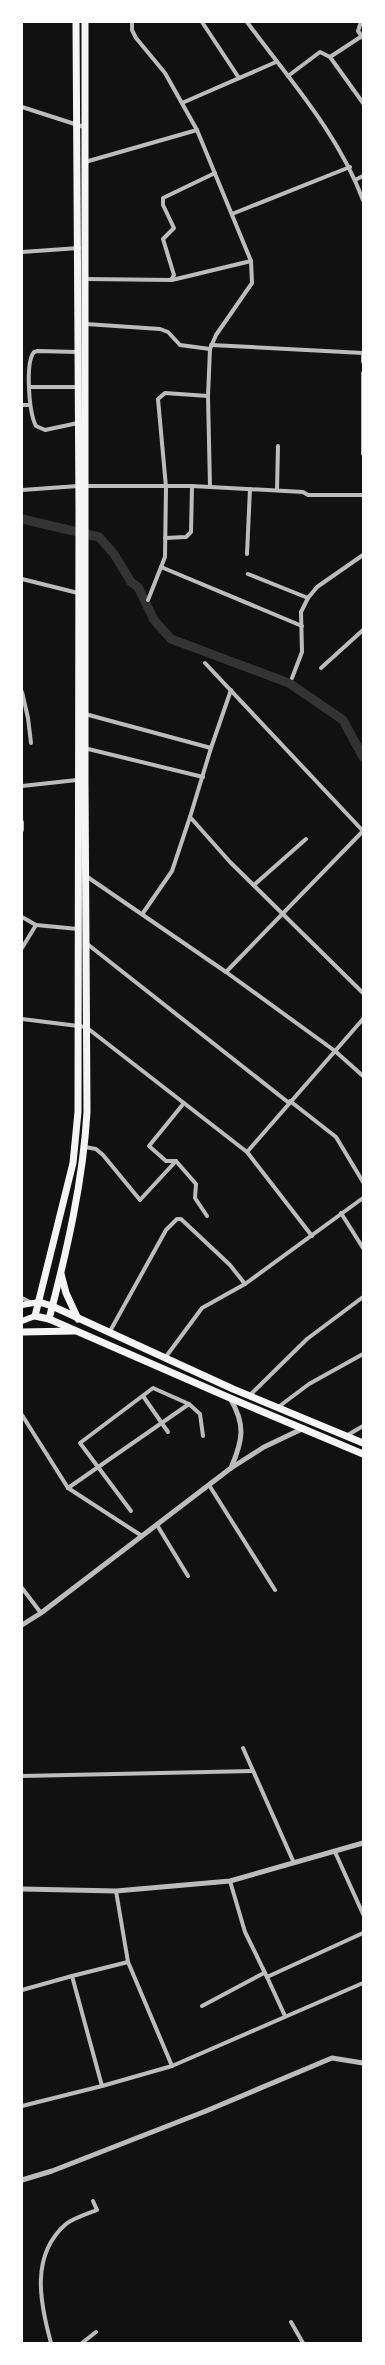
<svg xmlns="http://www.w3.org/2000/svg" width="385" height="2365" viewBox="0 0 385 2365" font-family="Merriweather,serif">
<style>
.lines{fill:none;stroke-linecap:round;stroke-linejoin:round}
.canal{stroke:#333;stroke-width:9}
.minor{stroke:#bcbcbc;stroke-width:4}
.tertiary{stroke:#bcbcbc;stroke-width:5}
.primary{stroke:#f5f5f5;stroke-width:6}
.trunk{stroke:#f5f5f5;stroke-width:7}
</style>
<rect width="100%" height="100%" fill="#111"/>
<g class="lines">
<!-- canal -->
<polyline class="canal" points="22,519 99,537 114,554 131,582 138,587 154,620 171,639 289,683 343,720 363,757"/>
<!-- minor -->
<g class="minor">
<polyline points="132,22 132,30 136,38 165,73 197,130 251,261 252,283 216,335 210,349 208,396 210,487"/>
<polyline points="202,22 239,78"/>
<path d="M247,22C289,79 338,133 363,200"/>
<polyline points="361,22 358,31 363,38"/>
<polyline points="330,57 362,36"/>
<polyline points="288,76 320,52 330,57 363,103"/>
<polyline points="182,103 276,62"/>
<polyline points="22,107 84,127"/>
<polyline points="85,162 197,130"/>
<polyline points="355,180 363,176"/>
<polyline points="232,214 350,167"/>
<polyline points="22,252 79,248"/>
<polyline points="86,279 171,280 174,275 163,239 174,228 163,205 163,198 215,173"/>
<polyline points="172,280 251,261"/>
<polyline points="86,324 160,329 168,332 180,345 210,349"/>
<polyline points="211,345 363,353"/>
<path d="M77,352L38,351L34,352C25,363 29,413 36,426L45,430L78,423"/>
<polyline points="363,353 363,362"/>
<polyline points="363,373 363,454"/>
<polyline points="30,387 77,387"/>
<polyline points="22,405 30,405"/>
<polyline points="22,490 78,486 192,486 303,492 308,495 363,495"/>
<polyline points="277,490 278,446"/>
<polyline points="165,538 186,537 191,532 192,486"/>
<polyline points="247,554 250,489"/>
<polyline points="161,567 302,626"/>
<polyline points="248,574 308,598"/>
<polyline points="22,579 78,593"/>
<polyline points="148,600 165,557 166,487 158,399 165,393 208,396"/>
<polyline points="205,663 363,831"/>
<polyline points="321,668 363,630"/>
<polyline points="292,678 302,652 301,612 308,598 317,587 363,555"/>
<polyline points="22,692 28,718 31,743"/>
<polyline points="85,714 211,748 231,690"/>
<polyline points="84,748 203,777"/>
<polyline points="211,748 190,817 230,862 363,993"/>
<polyline points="22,786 77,780"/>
<polyline points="22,822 22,830"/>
<polyline points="86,876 226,972 335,1051 363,1076"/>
<polyline points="254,885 306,839"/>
<polyline points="143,913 172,871 190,817"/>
<polyline points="22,917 36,925 78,929"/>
<polyline points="86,943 289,1103"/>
<polyline points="22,948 36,925"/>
<polyline points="226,972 363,831"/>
<polyline points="22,1019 86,1027 247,1152"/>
<polyline points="290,1101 336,1137 363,1182"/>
<polyline points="184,1103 149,1146 166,1161 176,1161 196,1184 195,1198 207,1216"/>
<polyline points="85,1147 96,1149 103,1155 140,1200 176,1161"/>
<polyline points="341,1213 363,1248"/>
<polyline points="312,1236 247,1152 363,1019"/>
<polyline points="22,1298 30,1302"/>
<polyline points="109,1333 166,1230 177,1219 181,1219 230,1265 245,1284"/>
<polyline points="165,1358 202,1308 245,1284 363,1198"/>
<polyline points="143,1396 168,1432"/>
<polyline points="249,1396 307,1339 363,1297"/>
<polyline points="277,1408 309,1384 363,1354"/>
<polyline points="22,1415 68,1488 142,1536"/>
<polyline points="346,1436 363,1426"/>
<polyline points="209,1485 275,1590"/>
<polyline points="68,1488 189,1404"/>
<polyline points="131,1511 80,1443 153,1388 189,1404 200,1414 203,1436"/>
<polyline points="157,1525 188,1576"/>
<polyline points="22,1588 41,1613"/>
<polyline points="243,1748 294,1863"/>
<polyline points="22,1776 253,1771"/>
<polyline points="335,1852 363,1914"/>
<polyline points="230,1881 245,1932 267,1977 363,1933"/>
<polyline points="72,1976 128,1962"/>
<polyline points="267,1977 285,2016"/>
<polyline points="22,1990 72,1976 102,2086"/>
<polyline points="202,2006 264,1973"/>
<polyline points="172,2066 363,1983"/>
<polyline points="22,2106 102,2086 172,2066 128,1962 116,1891"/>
<polyline points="291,2322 303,2343"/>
<path d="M51,2343C40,2303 30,2255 66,2224C74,2218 87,2214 97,2210L93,2201"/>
<polyline points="82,2343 96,2332"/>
</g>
<!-- tertiary -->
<g class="tertiary">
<path d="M230,1398C246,1425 243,1440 231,1468"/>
<polyline points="22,1625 41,1613 231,1468 264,1447 304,1428"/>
<polyline points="22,1889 116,1891 230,1881 363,1843"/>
<polyline points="22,2180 52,2171 206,2111 332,2058 363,2063"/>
</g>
<!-- primary -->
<g class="primary">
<polyline points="22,1305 39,1302"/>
<polyline points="22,1321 35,1316"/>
</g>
<!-- trunk -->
<g class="trunk">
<polyline points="76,22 79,510 78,1112 73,1163 35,1316 49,1319 230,1398 363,1454"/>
<polyline points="61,1274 66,1293 78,1319"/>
<polyline points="39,1302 52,1306 233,1389 363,1443"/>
<path d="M49,1319C67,1251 83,1181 87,1112L85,780V22"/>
<polyline points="22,1332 74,1331"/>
</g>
</g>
<!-- border -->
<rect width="385" height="2365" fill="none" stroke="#ffffff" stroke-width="46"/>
</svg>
